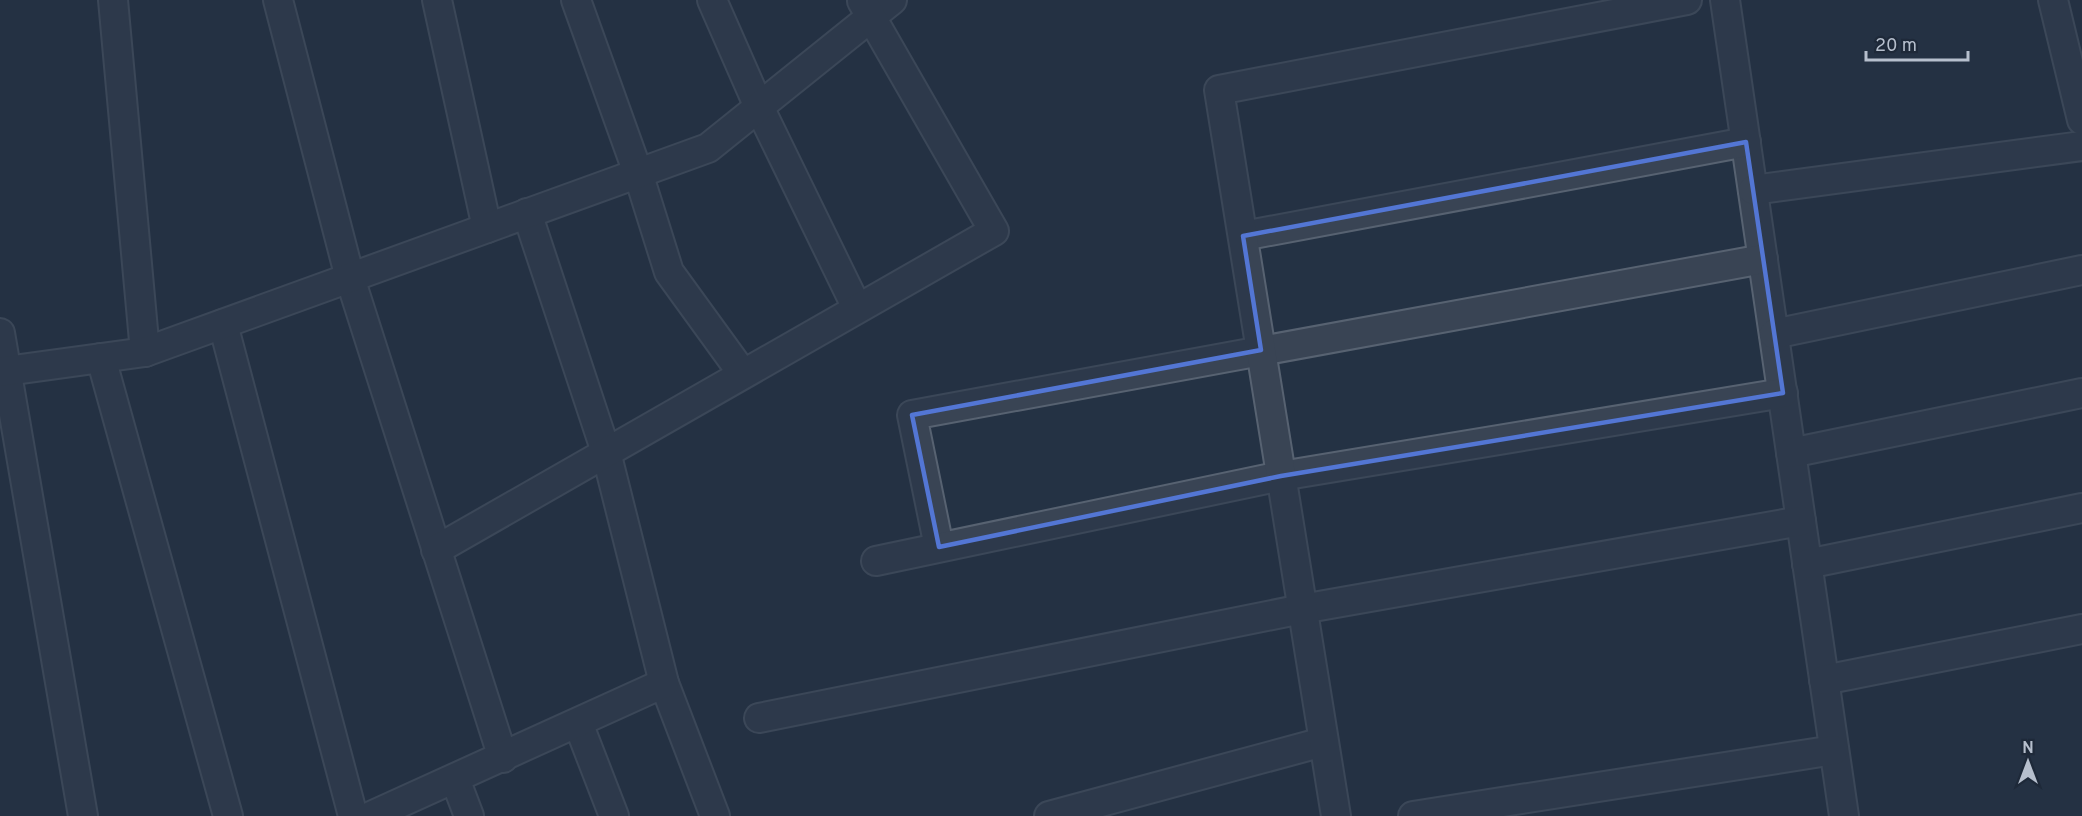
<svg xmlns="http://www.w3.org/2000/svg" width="2082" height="816" viewBox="0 0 2082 816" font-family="Overpass,sans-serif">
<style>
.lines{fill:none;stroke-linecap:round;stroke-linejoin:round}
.minor-casing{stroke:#576271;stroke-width:32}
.minor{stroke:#394454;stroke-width:28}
.marked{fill:none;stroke:#5376d4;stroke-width:4.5;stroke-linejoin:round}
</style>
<rect width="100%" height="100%" fill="#243244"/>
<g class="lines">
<defs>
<g id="minor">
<polyline points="113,0 145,352"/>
<polyline points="278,0 350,278 503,758"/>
<polyline points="437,0 487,228"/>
<polyline points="576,0 638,173 669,272 743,374"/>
<polyline points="712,0 759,107 857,308"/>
<polyline points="1725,0 1844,816"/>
<polyline points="2053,0 2082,120"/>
<polyline points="1753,190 2082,146"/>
<polyline points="527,213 606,452 664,683 715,816"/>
<polyline points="1243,236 1746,142"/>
<polyline points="223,324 353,816"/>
<polyline points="0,333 83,816"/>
<polyline points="1774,334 2082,270"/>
<polyline points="101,358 228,816"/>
<polyline points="0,372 145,352 708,148 892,0"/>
<polyline points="1791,453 2082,393"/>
<polyline points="939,547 912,415 1763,259"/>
<polyline points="436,550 994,231 862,1"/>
<polyline points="876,561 1281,476 1783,393"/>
<polyline points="1807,564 2082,508"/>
<polyline points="1824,680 2082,629"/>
<polyline points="759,718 1302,609 1801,521"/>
<polyline points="578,723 614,816"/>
<polyline points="455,779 469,816"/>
<polyline points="371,816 664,683"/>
<polyline points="1049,816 1323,742"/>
<polyline points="1336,816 1219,90 1687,0"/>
<polyline points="1413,816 1834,750"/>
</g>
</defs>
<!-- minor casing -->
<use href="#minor" class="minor-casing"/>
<!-- minor -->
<use href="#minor" class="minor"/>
</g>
<!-- marked area -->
<path d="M0 0H2082V816H0ZM1746,142L1783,393L1281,476L939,547L912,415L1261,350L1243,236Z" fill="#243244" fill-opacity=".55" fill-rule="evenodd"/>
<path class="marked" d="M1746,142L1783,393L1281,476L939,547L912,415L1261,350L1243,236Z"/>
<!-- north arrow -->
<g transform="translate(2028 762)" stroke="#1e2939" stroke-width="4.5" paint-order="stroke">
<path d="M0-4.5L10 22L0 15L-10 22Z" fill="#b6bfcd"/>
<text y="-9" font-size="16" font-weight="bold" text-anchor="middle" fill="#b6bfcd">N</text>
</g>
<!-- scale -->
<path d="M1866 51v9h102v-9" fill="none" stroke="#b6bfcd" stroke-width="3"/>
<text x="1875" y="51" font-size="18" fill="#b6bfcd" stroke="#1e2939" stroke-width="4.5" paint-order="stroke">20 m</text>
</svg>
